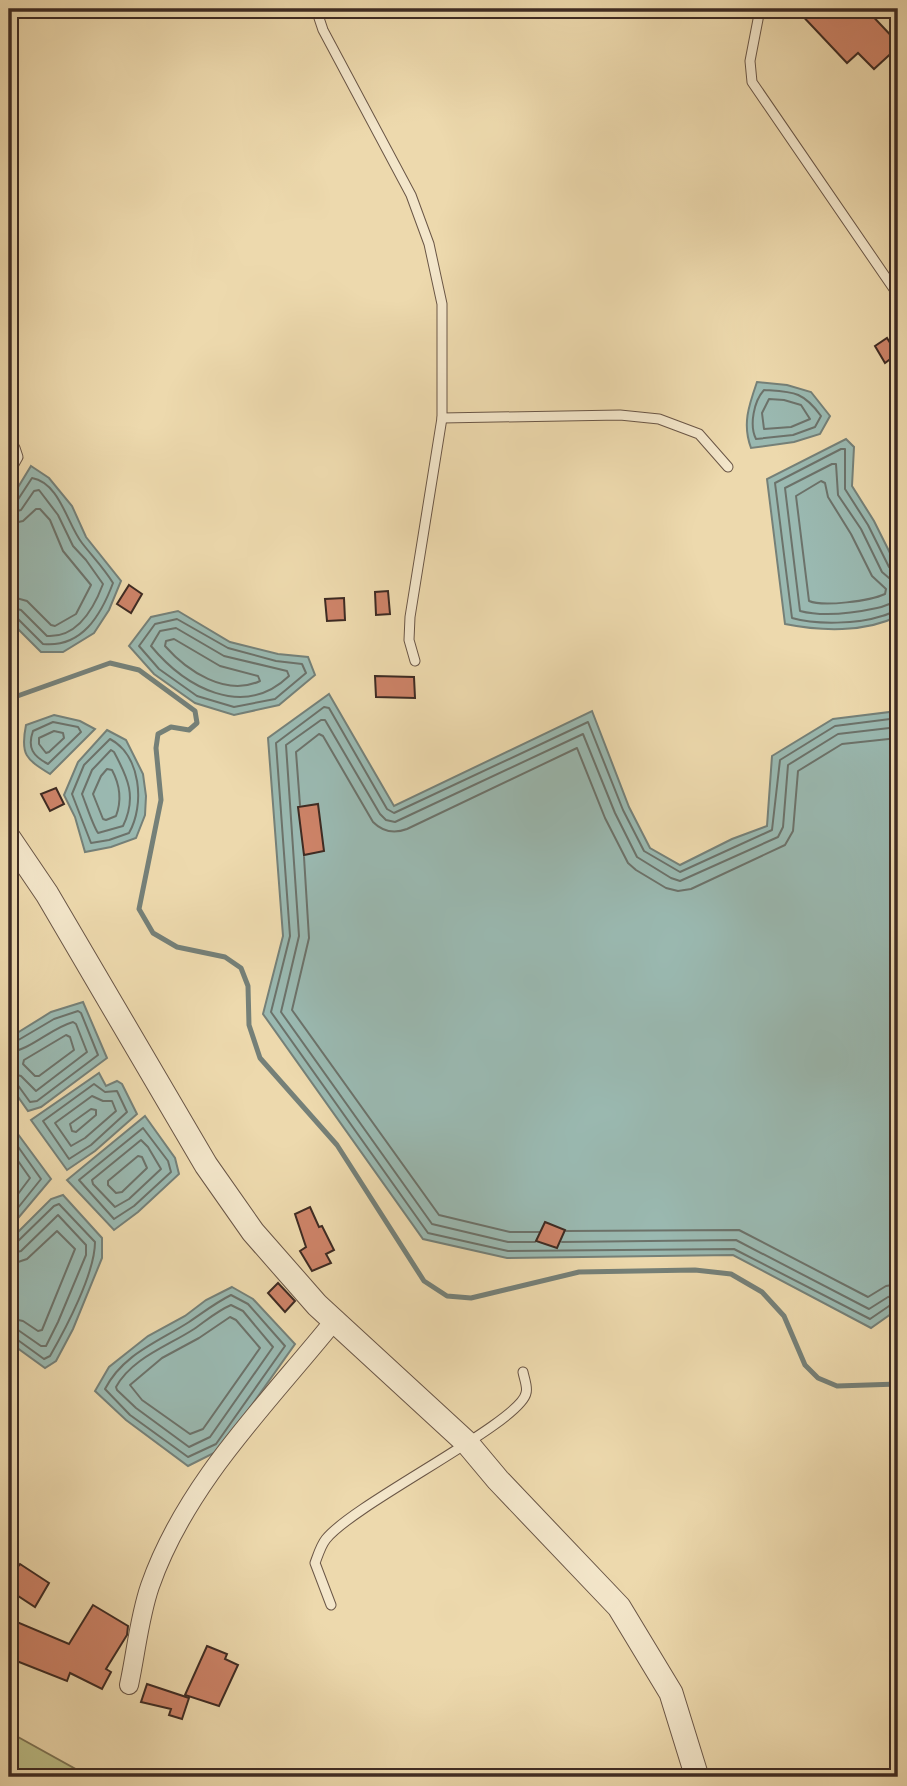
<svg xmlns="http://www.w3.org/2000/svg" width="907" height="1786" viewBox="0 0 907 1786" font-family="'IM FELL English',serif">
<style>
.green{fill:#bcbe87;stroke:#7d7455;stroke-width:2}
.water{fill:#9ab9b1;stroke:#758078;stroke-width:2}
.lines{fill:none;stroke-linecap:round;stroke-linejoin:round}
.shore{stroke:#6c726a;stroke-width:2}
.stream{stroke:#758078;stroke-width:5}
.building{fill:#cd8368;stroke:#3e2b23;stroke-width:2}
.service-casing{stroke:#6a5646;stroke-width:11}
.minor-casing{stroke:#6a5646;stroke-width:20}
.tertiary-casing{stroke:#6a5646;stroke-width:25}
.service{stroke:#f3e6ca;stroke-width:9}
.minor{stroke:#f3e6ca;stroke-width:18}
.tertiary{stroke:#f3e6ca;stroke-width:23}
</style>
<rect width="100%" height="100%" fill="#edd9ad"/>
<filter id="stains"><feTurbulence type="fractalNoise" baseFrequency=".00286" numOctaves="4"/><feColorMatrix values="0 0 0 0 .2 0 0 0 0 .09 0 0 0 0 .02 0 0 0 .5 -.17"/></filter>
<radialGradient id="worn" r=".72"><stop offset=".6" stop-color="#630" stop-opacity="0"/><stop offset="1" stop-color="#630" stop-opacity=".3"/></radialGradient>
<!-- green -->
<polygon class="green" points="9,1732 90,1777 9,1777"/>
<!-- water -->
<g class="water">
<path d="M757,382L787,385L811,392L830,416L820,434L794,442L751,448C742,424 749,405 757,382Z"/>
<path d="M846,439L854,447L852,486L874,521L895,563L898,616C865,633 820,631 785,624L767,479Z"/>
<polygon points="31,466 49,478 72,506 86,537 121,581 109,610 94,633 63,652 41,652 9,620 9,502"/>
<polygon points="178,611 230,642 278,654 308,657 315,675 279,705 234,715 195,703 154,674 129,646 151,617"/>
<polygon points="329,694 394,806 592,711 629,807 650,848 680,865 732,839 767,826 772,756 833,719 898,711 898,1309 871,1328 733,1255 507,1258 423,1239 263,1014 283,936 268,738"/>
<path d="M54,715L80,721L95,729L50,774C26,759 20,755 26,725Z"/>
<polygon points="107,730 126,740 143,774 146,796 145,815 136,838 111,847 85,852 75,817 64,795 78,762"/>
<polygon points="83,1002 107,1058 41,1107 28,1111 9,1084 9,1038 51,1012"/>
<polygon points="99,1073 106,1086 117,1081 122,1084 137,1114 95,1151 67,1170 31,1120"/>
<polygon points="145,1116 175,1158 179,1174 138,1212 114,1230 67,1180"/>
<polygon points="9,1122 51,1179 9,1229"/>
<polygon points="63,1195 102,1238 102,1258 73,1329 56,1361 45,1368 9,1342 9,1241 51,1199"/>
<polygon points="232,1287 253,1299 295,1344 220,1450 188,1466 126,1420 95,1391 109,1367 148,1336 185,1316 206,1300"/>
</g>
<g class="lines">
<!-- shore -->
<g class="shore">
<path d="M764,390C793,392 803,391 821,416L815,427L793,435L756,439C749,425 754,401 764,390Z"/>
<polygon points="769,399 784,400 801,405 810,419 791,427 764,429 762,413"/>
<path d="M821,481L825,483L828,497L851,534L872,576L886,589L885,594C870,601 823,607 809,601L796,496Z"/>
<path d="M9,504L17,501L32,478C60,483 67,524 82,543C92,556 104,568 113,583C101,615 82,648 43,644L16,617L9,615"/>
<path d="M9,513L21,510L34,491L39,490L58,515L73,546L86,560L103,584C94,608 77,638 47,636L21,610L9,607"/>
<polyline points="9,524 23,521 36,509 40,509 50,520 63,551 91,585 76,614 55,626 51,625 27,601 9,596"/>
<path d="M898,571L889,567L868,525L845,489V449H841L775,483L792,618C816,625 858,624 882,616C888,615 892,611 898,611"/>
<path d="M898,580L889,578L882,572L861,529L838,495L836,464H832L785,488L800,611C823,617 854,613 877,608C885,607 890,602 898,602"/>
<polygon points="177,619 228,648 276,661 302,664 306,673 275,699 234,707 197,696 159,669 139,646 155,624"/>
<path d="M176,628L224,656L287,671L289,676C243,720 185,687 151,646L160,631Z"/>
<path d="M174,639L220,666L258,676L260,681C226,697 187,671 165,646L166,641Z"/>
<polyline points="898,718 835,726 780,760 772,830 680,872 644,851 623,810 588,722 394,813 387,809 329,708 324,707 276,743 290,936 271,1012 428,1233 508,1251 734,1249 870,1319 892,1304 898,1304"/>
<path d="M53,722L78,727L81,732L48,764C33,756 27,748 33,731Z"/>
<polygon points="54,731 63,733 64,738 49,752 46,753 39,744 39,738"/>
<path d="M110,739C141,755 145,805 129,833L109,840L91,843L72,794L84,765Z"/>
<path d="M111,750L114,752C128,778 137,797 123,826L98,833C93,826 86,804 82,794L92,770Z"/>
<path d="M107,769L112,770C120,785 122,800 116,816L106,820L103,819L93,794L101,776Z"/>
<path d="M300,805L296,752L319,734L323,736L373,822C383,832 394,834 407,829L577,748L605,818L628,863L636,870L666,888L678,891L691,889L785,845L793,831L798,771L842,744L898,738"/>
<polyline points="304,857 309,938 292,1010 439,1215 510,1232 539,1232"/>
<polygon points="66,1035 70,1037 74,1050 39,1076 35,1076 23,1064 24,1060"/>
<polyline points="9,1043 15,1042 54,1019 78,1011 81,1013 98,1055 37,1101 30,1102 17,1084 9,1081"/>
<path d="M9,1052C29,1051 51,1028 73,1022L76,1024L87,1052L36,1091L21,1076L9,1073"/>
<polygon points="94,1084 105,1092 117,1091 127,1112 91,1145 69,1159 43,1121"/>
<polygon points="92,1096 103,1101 112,1101 116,1111 85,1138 71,1146 55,1123"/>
<polygon points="91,1109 96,1110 96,1115 76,1132 72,1131 70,1124"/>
<polygon points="143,1128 168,1161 171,1172 134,1206 114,1219 79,1180"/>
<polyline points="9,1134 41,1179 9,1219"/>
<polygon points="141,1140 148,1147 161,1169 129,1199 115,1207 93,1184 92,1180"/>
<polyline points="9,1148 30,1178 9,1206"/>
<polygon points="138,1156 142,1157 147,1168 122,1192 116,1193 108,1185 108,1181"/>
<polyline points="566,1231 739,1230 868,1297 886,1286 898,1284"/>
<polyline points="535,1242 508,1242 432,1224 281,1012 299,936 286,745 321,720 325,720 380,814 386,820 395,822 583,734 615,813 637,857 671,878 680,881 778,837 783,827 788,765 838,734 898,727"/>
<polyline points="562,1242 736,1240 869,1309 888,1297 898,1295"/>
<path d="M9,1245L16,1243L54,1206L59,1204L95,1242C95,1273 66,1328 50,1356L44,1359L15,1338L9,1337"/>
<polyline points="9,1254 21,1251 58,1215 86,1245 86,1255 58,1322 46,1346 41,1346 18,1330 9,1328"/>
<polyline points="9,1265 27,1259 57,1231 75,1249 42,1330 38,1331 23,1321 9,1318"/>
<path d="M231,1295L248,1304L285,1346L216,1444L188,1457L130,1415L105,1389C123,1354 158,1342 189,1322C204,1312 215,1303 231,1295Z"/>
<path d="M231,1305L243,1311L273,1347L210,1437L189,1447L136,1408L117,1390L116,1387C132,1358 168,1346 194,1329C207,1320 217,1311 231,1305Z"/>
<polygon points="230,1317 236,1320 260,1348 203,1429 190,1434 142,1400 130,1385 162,1358 199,1338"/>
</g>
<!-- stream -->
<polyline class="stream" points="9,699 110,663 139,670 195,711 197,723 189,730 171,727 158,734 156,748 161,800 139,909 153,933 177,947 225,957 241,968 248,986 249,1025 260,1058 337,1145 424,1281 447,1296 471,1298 579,1272 695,1270 731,1274 762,1292 784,1316 805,1365 818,1378 837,1386 898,1384"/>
</g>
<!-- building -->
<g class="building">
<polygon points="796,9 866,9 898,43 898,47 874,69 858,53 847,63"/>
<polygon points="887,338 897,354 885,363 875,346"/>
<polygon points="129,585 142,594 131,613 117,604"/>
<polygon points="388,591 390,614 376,615 375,592"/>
<polygon points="344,598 345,620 327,621 325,599"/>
<polygon points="375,676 414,677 415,698 376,697"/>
<polygon points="56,788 64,804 50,811 41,794"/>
<polygon points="318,804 324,851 304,855 298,807"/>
<polygon points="310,1207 319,1227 322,1226 334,1250 326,1254 331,1263 312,1271 300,1251 306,1247 295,1214"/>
<polygon points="545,1222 565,1230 557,1248 536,1241"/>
<polygon points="278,1283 295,1301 285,1312 268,1293"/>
<polygon points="20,1564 49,1583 35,1607 9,1590 9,1579"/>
<polygon points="93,1605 128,1626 127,1635 106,1669 111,1672 102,1689 70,1673 67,1681 9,1658 9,1641 17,1622 69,1644"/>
<polygon points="207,1646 227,1654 225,1659 238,1665 219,1706 185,1695"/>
<polygon points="147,1684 189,1698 182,1719 169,1715 171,1709 141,1702"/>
</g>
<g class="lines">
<defs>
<g id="service">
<polyline points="316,9 323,30 411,195 429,244 442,304 442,418 410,617 409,640 415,661"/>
<polyline points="760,9 750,61 752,82 898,295"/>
<polyline points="442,418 620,415 659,419 699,434 728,467"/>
<polyline points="9,445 15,448 18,457 9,473"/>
<path d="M331,1605L315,1563C318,1555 321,1545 326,1539C355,1503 521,1422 526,1393C528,1387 524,1378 523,1372"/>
</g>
<path id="minor" d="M129,1685C136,1653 139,1618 150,1586C186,1483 267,1404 334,1321"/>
<polyline id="tertiary" points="9,838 47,894 206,1165 253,1232 317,1305 467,1443 498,1480 619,1607 671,1693 697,1777"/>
</defs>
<!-- service casing -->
<use href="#service" class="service-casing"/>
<!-- minor casing -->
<use href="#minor" class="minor-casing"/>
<!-- tertiary casing -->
<use href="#tertiary" class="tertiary-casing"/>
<!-- service -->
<use href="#service" class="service"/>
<!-- minor -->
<use href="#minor" class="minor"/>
<!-- tertiary -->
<use href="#tertiary" class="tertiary"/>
</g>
<!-- margin -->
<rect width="907" height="1786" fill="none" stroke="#edd9ad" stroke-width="35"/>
<rect x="10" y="10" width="886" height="1765" fill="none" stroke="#3e2b23" stroke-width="3.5"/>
<rect x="18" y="18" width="872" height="1751" fill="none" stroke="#3e2b23" stroke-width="2"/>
<rect width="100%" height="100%" filter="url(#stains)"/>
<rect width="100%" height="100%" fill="url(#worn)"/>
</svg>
